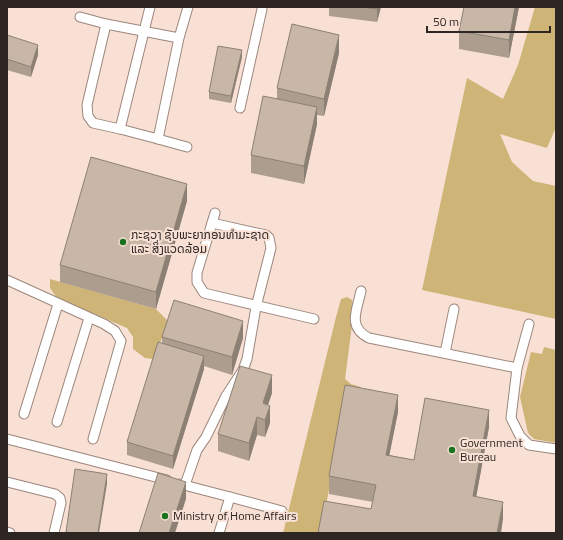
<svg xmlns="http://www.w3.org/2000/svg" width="563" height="540" viewBox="0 0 563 540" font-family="'Titillium Web','Noto Sans Lao',sans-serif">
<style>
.green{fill:#cfb477}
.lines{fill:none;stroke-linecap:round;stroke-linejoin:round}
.service-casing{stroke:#9c867c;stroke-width:11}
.service{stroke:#fff;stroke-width:9}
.wall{fill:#ac9d8f}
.shaded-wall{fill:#8c8074}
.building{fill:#c8b7a6;stroke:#8c8074}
.poi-dot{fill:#19721e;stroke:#f8e0d5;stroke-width:1.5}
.labels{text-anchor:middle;stroke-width:4;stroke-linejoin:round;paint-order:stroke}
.poi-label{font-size:12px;fill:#2e2622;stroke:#f8e0d5;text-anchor:start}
</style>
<rect width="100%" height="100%" fill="#f8e0d5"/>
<!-- green -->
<g class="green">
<polygon points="535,7 556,7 556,127 547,148 500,134 512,162 533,181 556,186 556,319 422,290 467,78 503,99 518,65"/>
<polygon points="50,279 156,309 169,322 153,359 145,358 133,349 133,337 127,328 57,298 50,288"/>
<polygon points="347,297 352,300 354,310 345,379 351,384 361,387 357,405 345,403 321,533 283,533 336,317 341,299"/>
<polygon points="544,347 556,350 556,443 534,439 528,433 520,397 531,352 542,354"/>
</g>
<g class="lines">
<defs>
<g id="service">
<polyline points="80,17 106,24"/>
<polyline points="179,38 106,24 87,105 88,116 93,123 120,129 158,139 179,38 188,7"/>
<polyline points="240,108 262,9"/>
<polyline points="120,129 150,7"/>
<polyline points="158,139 187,147"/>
<polyline points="215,213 197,273 197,282 204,293 314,319"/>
<polyline points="7,280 104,324 115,331 121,341 93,439"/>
<path d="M361,291C357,310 347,327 369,338L517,368"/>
<polyline points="529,324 517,368 511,418 520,436 529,445 556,449"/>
<polyline points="445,353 454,309"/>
<polyline points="24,414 58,304"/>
<polyline points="57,422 89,318"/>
<polyline points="7,439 167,480"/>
<polyline points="7,482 55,494 60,498 61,503 54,533"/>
<polyline points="180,484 230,497"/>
<polyline points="185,485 197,450 206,437 226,396 243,370 247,359 256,307 271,248 269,238 266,235 212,223"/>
<polyline points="7,532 10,533"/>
<polyline points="219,533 230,497 282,511"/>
</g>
</defs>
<!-- service casing -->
<use href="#service" class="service-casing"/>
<!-- service -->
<use href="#service" class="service"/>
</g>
<!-- wall -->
<g class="wall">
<polygon points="329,7 381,7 377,22 329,16"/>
<polygon points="519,7 509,58 459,49 459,31"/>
<polygon points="7,35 38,55 31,77 7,70"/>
<polygon points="339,53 324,116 317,115 317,124 304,184 251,173 251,155 277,98 277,88"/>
<polygon points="242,57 231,103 209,99 209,92"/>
<polygon points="187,201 156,309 60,282 60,265"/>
<polygon points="162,337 243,338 232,375 204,366 204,369 173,469 127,455 127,442 162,344"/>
<polygon points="272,393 268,405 270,423 265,437 257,435 249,461 218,451 218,434"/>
<polygon points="398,412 389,455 414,460 489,427 476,497 503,519 371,509 373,502 329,494 329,476"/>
</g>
<!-- shaded-wall -->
<g class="shaded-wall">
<polygon points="377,7 381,7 377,22"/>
<polygon points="515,7 519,7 509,58 509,40"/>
<polygon points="339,35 339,53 324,116 324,99"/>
<polygon points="38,45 38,55 31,77 31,67"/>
<polygon points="242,50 242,57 231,103 231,96"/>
<polygon points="317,107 317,124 304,184 304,166"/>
<polygon points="187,184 187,201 156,309 156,292"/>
<polygon points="243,321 243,338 232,375 232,357"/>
<polygon points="204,356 204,369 173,469 173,456"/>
<polygon points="272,375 272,393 263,419 263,403"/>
<polygon points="398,395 398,412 386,472 386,455"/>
<polygon points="270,406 270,423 265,437 265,420"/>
<polygon points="489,410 489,427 473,514 473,496"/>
<polygon points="257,417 257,435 249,461 249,443"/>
<polygon points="107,474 107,484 99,533 98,533"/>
<polygon points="186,482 186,499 175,533 169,533"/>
<polygon points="503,502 503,519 501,533 497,533"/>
</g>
<!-- building -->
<g class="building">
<polygon points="362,7 377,7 377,9"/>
<polygon points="464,7 515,7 509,40 459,31"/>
<polygon points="292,24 339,35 324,99 277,88"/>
<polygon points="7,35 38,45 31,67 7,59"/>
<polygon points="218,46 242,50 231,96 209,92"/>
<polygon points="263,96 317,107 304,166 251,155"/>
<polygon points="91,157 187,184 156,292 60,265"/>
<polygon points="174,300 243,321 232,357 162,337"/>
<polygon points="158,342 204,356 173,456 127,442"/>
<polygon points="240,366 272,375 263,403 270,406 265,420 257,417 249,443 218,434"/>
<polygon points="345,385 398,395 386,455 414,460 425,398 489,410 473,496 503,502 497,533 318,533 324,501 371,509 376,485 329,476"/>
<polygon points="75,469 107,474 98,533 73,533 66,532"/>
<polygon points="158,473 186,482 169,533 139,533"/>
</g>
<!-- markers -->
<g class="poi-dot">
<circle cx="123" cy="242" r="4"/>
<circle cx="452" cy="450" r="4"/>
<circle cx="165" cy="516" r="4"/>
</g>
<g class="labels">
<!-- poi labels -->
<g class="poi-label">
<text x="131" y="239">ກະຊວງ ຊັບພະຍາກອນທຳມະຊາດ<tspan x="131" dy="14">ແລະ ສິ່ງແວດລ້ອມ</tspan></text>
<text x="460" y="447">Government<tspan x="460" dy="14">Bureau</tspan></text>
<text x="173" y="520">Ministry of Home Affairs</text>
</g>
</g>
<!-- border -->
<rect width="563" height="540" fill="none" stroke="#2e2622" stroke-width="16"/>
<!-- scale -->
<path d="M427 26v6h123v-6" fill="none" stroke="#2e2622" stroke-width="2"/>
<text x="433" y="26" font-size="12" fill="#2e2622" stroke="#f8e0d5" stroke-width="3" paint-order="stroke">50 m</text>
</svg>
